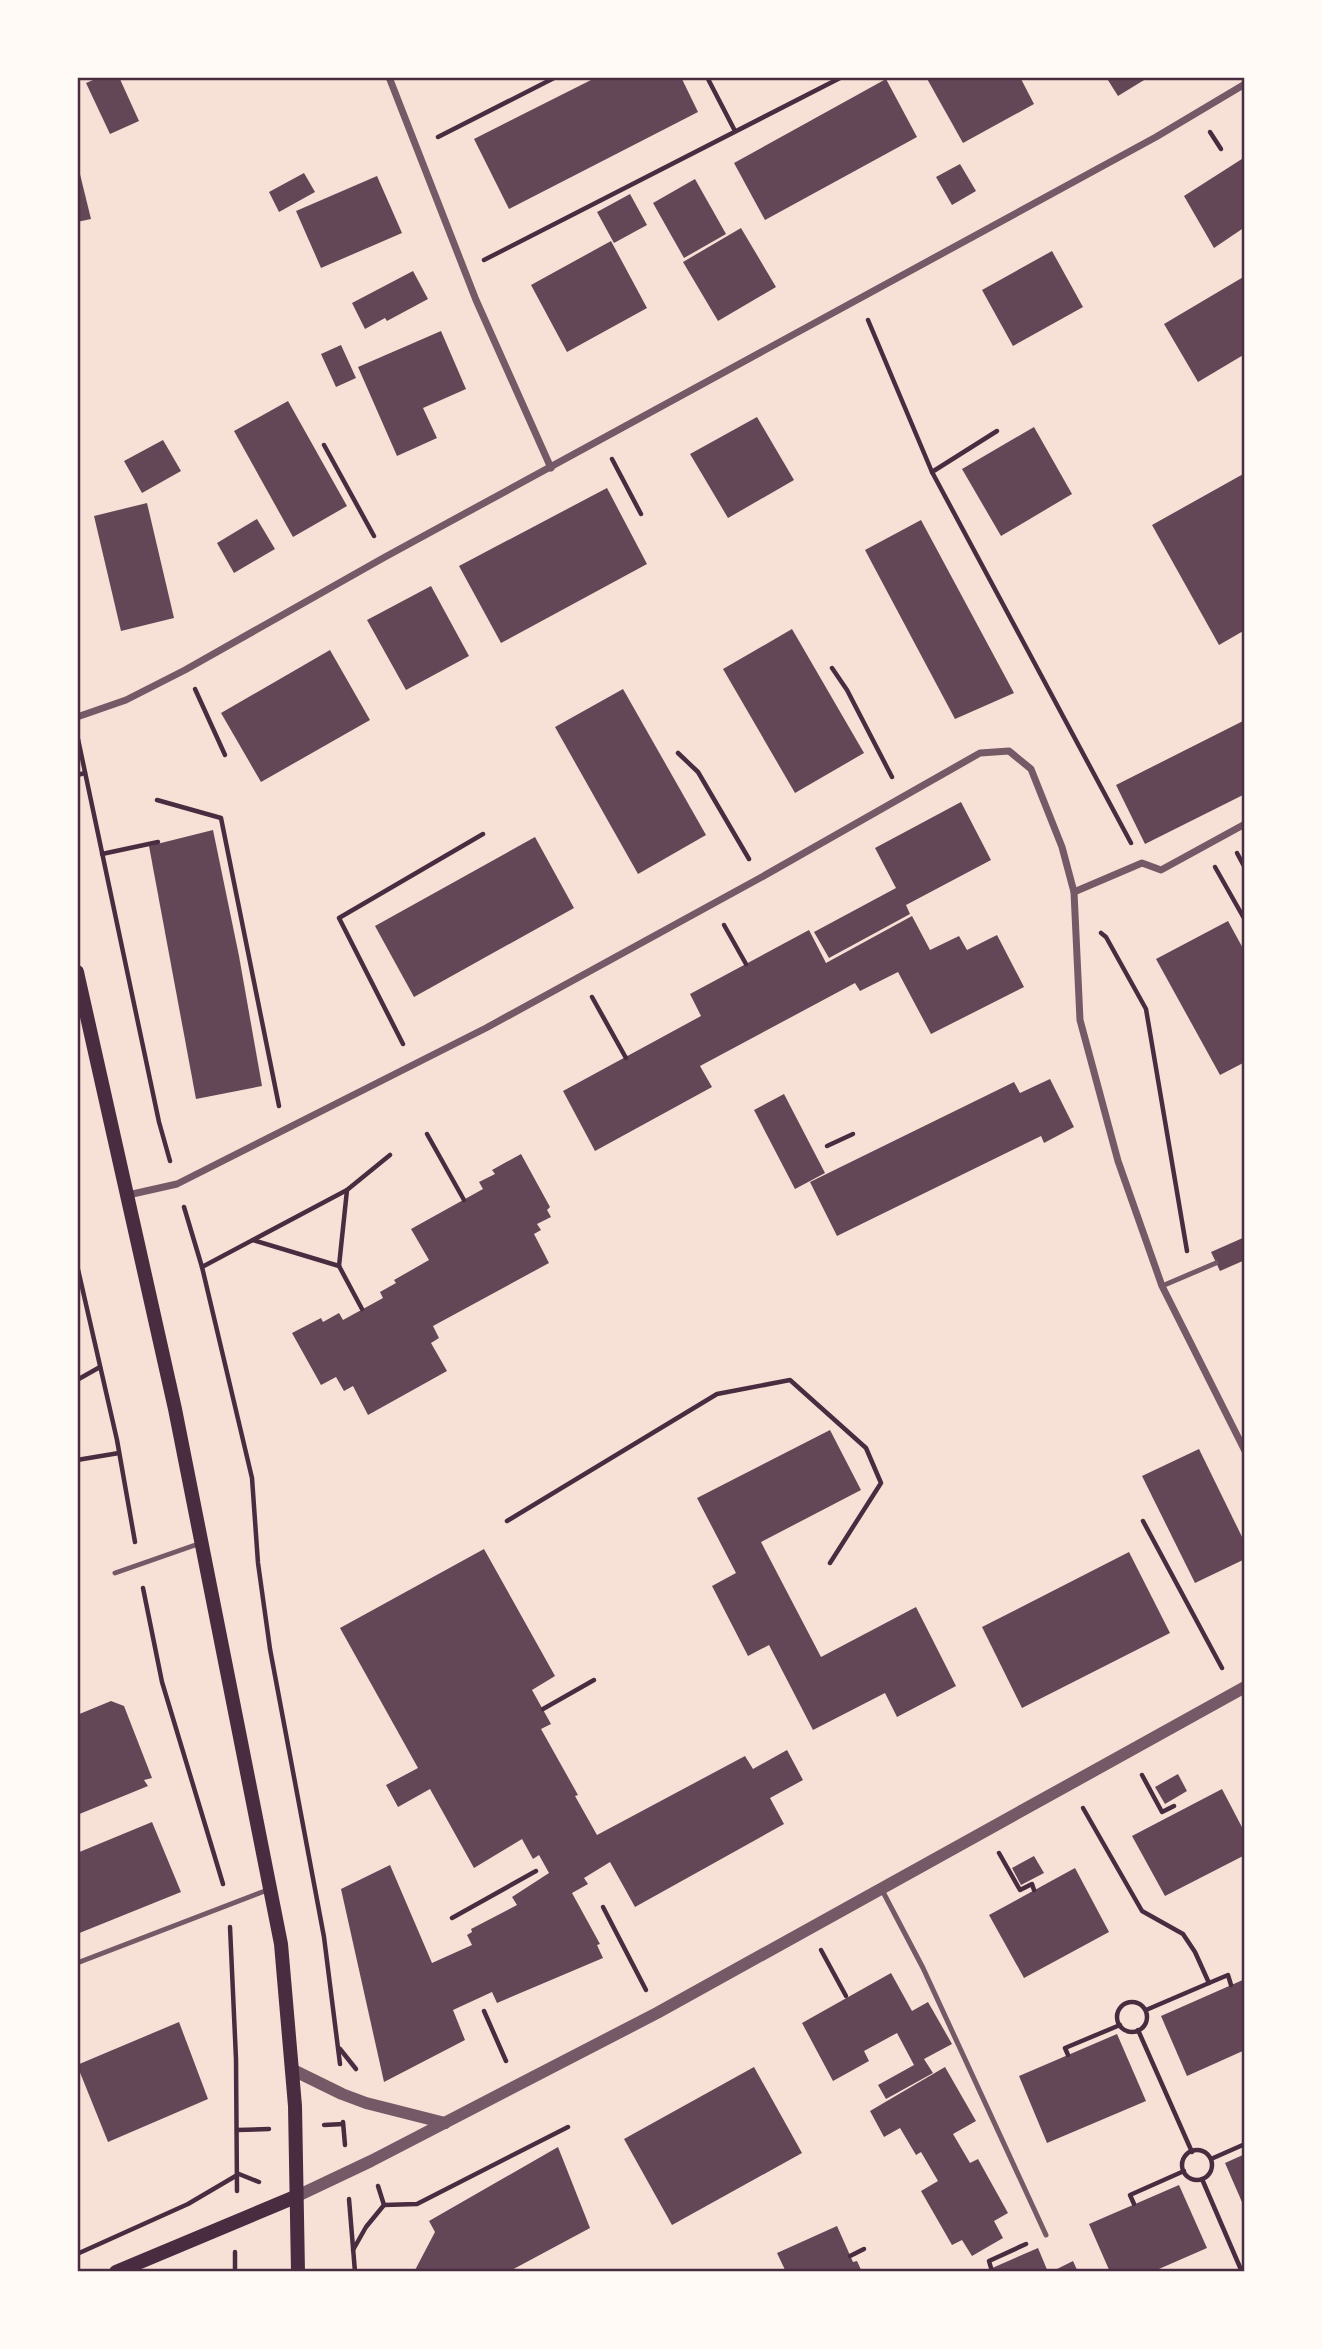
<svg xmlns="http://www.w3.org/2000/svg" width="1322" height="2349" viewBox="0 0 1322 2349" font-family="'Varela Round',sans-serif">
<style>
.building{fill:#644757}
.lines{fill:none;stroke-linecap:round;stroke-linejoin:round}
.path{stroke:#4a2c40;stroke-width:4.5}
.service{stroke:#755966;stroke-width:5}
.minor{stroke:#755966;stroke-width:7}
.tertiary{stroke:#755966;stroke-width:12}
.secondary{stroke:#4a2c40;stroke-width:14}
.neatline{fill:none;stroke:#4a2c40;stroke-width:2.5}
</style>
<rect width="100%" height="100%" fill="#f7e1d7"/>
<!-- building -->
<g class="building">
<polygon points="100,77 119,77 139,121 110,134 86,83"/>
<polygon points="597,77 681,77 698,112 509,209 474,139"/>
<polygon points="926,77 1020,77 1034,104 963,143"/>
<polygon points="1106,77 1149,77 1118,96"/>
<polygon points="886,79 917,137 765,220 734,163"/>
<polygon points="1245,157 1245,227 1214,248 1184,196"/>
<polygon points="77,162 91,219 77,222"/>
<polygon points="960,164 976,191 952,205 936,177"/>
<polygon points="304,173 315,192 279,212 269,192"/>
<polygon points="377,176 402,233 321,268 296,211"/>
<polygon points="695,179 726,234 684,258 653,203"/>
<polygon points="630,194 647,225 614,243 597,212"/>
<polygon points="741,228 776,287 718,321 683,262"/>
<polygon points="611,241 647,308 567,352 531,285"/>
<polygon points="1052,251 1083,307 1013,346 982,290"/>
<polygon points="413,271 428,299 387,321 385,318 365,329 352,303"/>
<polygon points="1245,276 1245,354 1198,382 1164,324"/>
<polygon points="441,331 466,389 423,408 437,438 397,456 358,367"/>
<polygon points="341,345 356,378 336,387 321,354"/>
<polygon points="288,401 347,506 293,537 234,431"/>
<polygon points="757,417 794,480 728,518 690,454"/>
<polygon points="1034,427 1072,494 1001,536 962,469"/>
<polygon points="163,440 181,471 142,493 124,461"/>
<polygon points="1245,473 1245,630 1219,645 1152,525"/>
<polygon points="607,488 647,564 501,643 459,566"/>
<polygon points="147,503 174,618 121,631 94,516"/>
<polygon points="257,519 275,549 234,573 217,543"/>
<polygon points="921,520 1014,693 955,719 865,550"/>
<polygon points="431,586 469,656 406,690 367,620"/>
<polygon points="792,629 864,753 795,793 723,669"/>
<polygon points="330,650 370,720 261,782 221,713"/>
<polygon points="623,689 706,835 638,874 555,727"/>
<polygon points="1245,720 1245,794 1145,844 1116,785"/>
<polygon points="961,802 991,860 906,905 910,914 829,958 814,932 896,888 875,848"/>
<polygon points="213,830 239,956 262,1086 196,1099 149,846"/>
<polygon points="535,837 574,908 414,997 375,926"/>
<polygon points="912,916 930,950 959,936 967,950 997,935 1024,987 931,1034 898,972 860,991 855,983 700,1066 712,1087 595,1151 563,1091 701,1016 690,994 809,930 826,963"/>
<polygon points="1228,921 1245,952 1245,1062 1220,1075 1156,959"/>
<polygon points="1050,1079 1074,1127 1044,1143 1041,1136 837,1236 810,1182 1014,1082 1020,1093"/>
<polygon points="784,1094 825,1173 795,1189 754,1110"/>
<polygon points="521,1154 550,1207 547,1210 551,1217 537,1224 541,1230 534,1234 549,1263 433,1326 439,1338 431,1343 447,1371 368,1415 353,1386 344,1391 336,1377 321,1385 292,1333 321,1318 323,1322 339,1313 343,1320 383,1298 380,1292 396,1283 394,1280 429,1260 411,1229 483,1189 479,1182 495,1174 492,1170"/>
<polygon points="1245,1237 1245,1260 1220,1271 1211,1252"/>
<polygon points="830,1430 861,1490 761,1542 821,1657 916,1607 956,1686 897,1717 885,1693 813,1730 769,1645 748,1656 712,1586 736,1573 697,1498"/>
<polygon points="1199,1449 1245,1543 1245,1559 1195,1583 1142,1476"/>
<polygon points="484,1549 555,1676 532,1690 551,1724 541,1729 578,1795 575,1796 597,1835 745,1756 753,1769 787,1750 803,1780 770,1798 784,1824 635,1907 610,1862 584,1878 588,1884 572,1893 600,1944 597,1945 603,1958 497,2003 492,1992 453,2010 465,2040 384,2082 341,1889 390,1865 432,1963 472,1945 467,1935 472,1932 471,1929 517,1905 512,1897 549,1873 539,1855 533,1859 522,1839 474,1868 430,1789 398,1807 386,1785 418,1768 340,1628"/>
<polygon points="1129,1552 1170,1633 1022,1708 982,1627"/>
<polygon points="111,1701 124,1706 152,1778 144,1780 148,1786 77,1815 77,1715"/>
<polygon points="1178,1774 1187,1791 1165,1804 1155,1787"/>
<polygon points="1222,1789 1245,1833 1245,1855 1165,1896 1132,1836"/>
<polygon points="152,1822 181,1892 77,1934 77,1853"/>
<polygon points="1034,1856 1044,1873 1021,1885 1012,1868"/>
<polygon points="1075,1868 1109,1932 1024,1978 989,1915"/>
<polygon points="891,1973 912,2011 928,2002 952,2044 924,2059 933,2073 886,2099 878,2085 914,2065 897,2033 864,2051 869,2061 833,2081 802,2023"/>
<polygon points="1245,1979 1245,2050 1187,2076 1161,2016"/>
<polygon points="179,2022 208,2099 108,2142 77,2065"/>
<polygon points="1117,2034 1146,2101 1047,2143 1019,2076"/>
<polygon points="754,2067 802,2153 672,2225 624,2139"/>
<polygon points="945,2067 976,2121 953,2134 970,2163 978,2159 1008,2213 994,2221 1003,2238 972,2256 962,2240 952,2245 921,2191 938,2181 921,2152 916,2155 900,2128 884,2137 870,2111"/>
<polygon points="558,2147 590,2228 508,2272 414,2272 435,2232 429,2221"/>
<polygon points="1245,2154 1245,2209 1225,2163"/>
<polygon points="1179,2185 1207,2248 1152,2272 1110,2272 1089,2224"/>
<polygon points="837,2226 853,2262 857,2261 862,2272 786,2272 777,2253"/>
<polygon points="1038,2248 1048,2272 983,2272"/>
<polygon points="1073,2261 1078,2272 1058,2272 1057,2269"/>
</g>
<g class="lines">
<!-- path -->
<g class="path">
<polyline points="707,77 735,131"/>
<polyline points="1210,132 1221,149"/>
<polyline points="438,137 556,77"/>
<polyline points="484,260 842,77"/>
<polyline points="868,320 932,472 1131,843"/>
<polyline points="324,445 374,536"/>
<polyline points="612,459 641,514"/>
<polyline points="932,472 997,431"/>
<polyline points="832,668 847,690 892,777"/>
<polyline points="195,689 225,755"/>
<polyline points="78,739 159,1122 170,1161"/>
<polyline points="678,753 698,772 749,859"/>
<polyline points="77,775 85,773"/>
<polyline points="157,800 221,818 279,1106"/>
<polyline points="1237,853 1245,868"/>
<polyline points="102,854 158,842"/>
<polyline points="1215,867 1245,920"/>
<polyline points="724,925 746,964"/>
<polyline points="1101,933 1106,937 1146,1009 1187,1251"/>
<polyline points="592,997 626,1058"/>
<polyline points="403,1044 339,918 483,834"/>
<polyline points="427,1134 464,1200"/>
<polyline points="827,1146 853,1134"/>
<polyline points="184,1207 202,1267 252,1478 258,1563 270,1649 324,1937 340,2064"/>
<polyline points="253,1240 339,1266"/>
<polyline points="77,1265 117,1440 135,1542"/>
<polyline points="202,1267 347,1190"/>
<polyline points="362,1309 339,1266 347,1190 390,1155"/>
<polyline points="77,1380 100,1367"/>
<polyline points="77,1460 119,1453"/>
<polyline points="507,1521 717,1394 790,1380 866,1448 881,1483 830,1563"/>
<polyline points="1143,1521 1222,1668"/>
<polyline points="143,1588 162,1682 223,1884"/>
<polyline points="543,1709 594,1680"/>
<polyline points="1142,1775 1162,1812 1174,1806"/>
<polyline points="1083,1808 1142,1911 1183,1934 1195,1952 1209,1983 1146,2010"/>
<polyline points="999,1853 1020,1890 1032,1884 1034,1890"/>
<polyline points="603,1907 646,1990"/>
<polyline points="452,1918 536,1871"/>
<polyline points="230,1927 236,2059 237,2191"/>
<polyline points="821,1950 846,1996"/>
<polyline points="1209,1983 1228,1975 1231,1985"/>
<circle cx="1132" cy="2017" r="15"/>
<polyline points="484,2011 506,2061"/>
<polyline points="1138,2030 1192,2152"/>
<polyline points="340,2049 356,2069"/>
<polyline points="1068,2055 1065,2048 1120,2025"/>
<polyline points="343,2122 345,2145"/>
<polyline points="324,2125 343,2124"/>
<polyline points="237,2130 269,2129"/>
<circle cx="1197" cy="2165" r="15"/>
<polyline points="1211,2159 1245,2144"/>
<polyline points="1202,2179 1242,2272"/>
<polyline points="349,2199 355,2272"/>
<polyline points="1134,2204 1130,2195 1184,2171"/>
<polyline points="384,2205 417,2204 568,2127"/>
<polyline points="353,2250 366,2227 384,2205 378,2186"/>
<polyline points="77,2254 188,2204 239,2174 259,2182"/>
<polyline points="850,2256 864,2249"/>
<polyline points="991,2268 989,2261 1026,2244"/>
<polyline points="235,2272 235,2252"/>
</g>
<!-- service -->
<g class="service">
<polyline points="1162,1286 1216,1263"/>
<polyline points="115,1573 201,1543"/>
<polyline points="882,1890 923,1968 1046,2235"/>
<polyline points="77,1963 270,1889"/>
</g>
<!-- minor -->
<g class="minor">
<polyline points="389,77 476,300 551,468"/>
<polyline points="77,717 126,700 185,670 385,557 1156,137 1245,84"/>
<polyline points="1074,892 1142,863 1161,870 1245,824"/>
<polyline points="128,1195 177,1184 486,1028 760,878 980,753 1009,751 1031,769 1062,847 1074,892 1080,1020 1118,1161 1162,1286 1245,1451"/>
</g>
<!-- tertiary -->
<g class="tertiary">
<polyline points="291,2069 342,2094 366,2103 445,2123"/>
<polyline points="295,2197 371,2161 657,2013 1245,1687"/>
</g>
<!-- secondary -->
<g class="secondary">
<polyline points="77,972 175,1409 281,1944 295,2106 298,2272"/>
<polyline points="116,2272 295,2197"/>
</g>
</g>
<!-- border -->
<rect width="1322" height="2349" fill="none" stroke="#fffaf5" stroke-width="158"/>
<rect x="79" y="79" width="1164" height="2191" class="neatline"/>
</svg>
